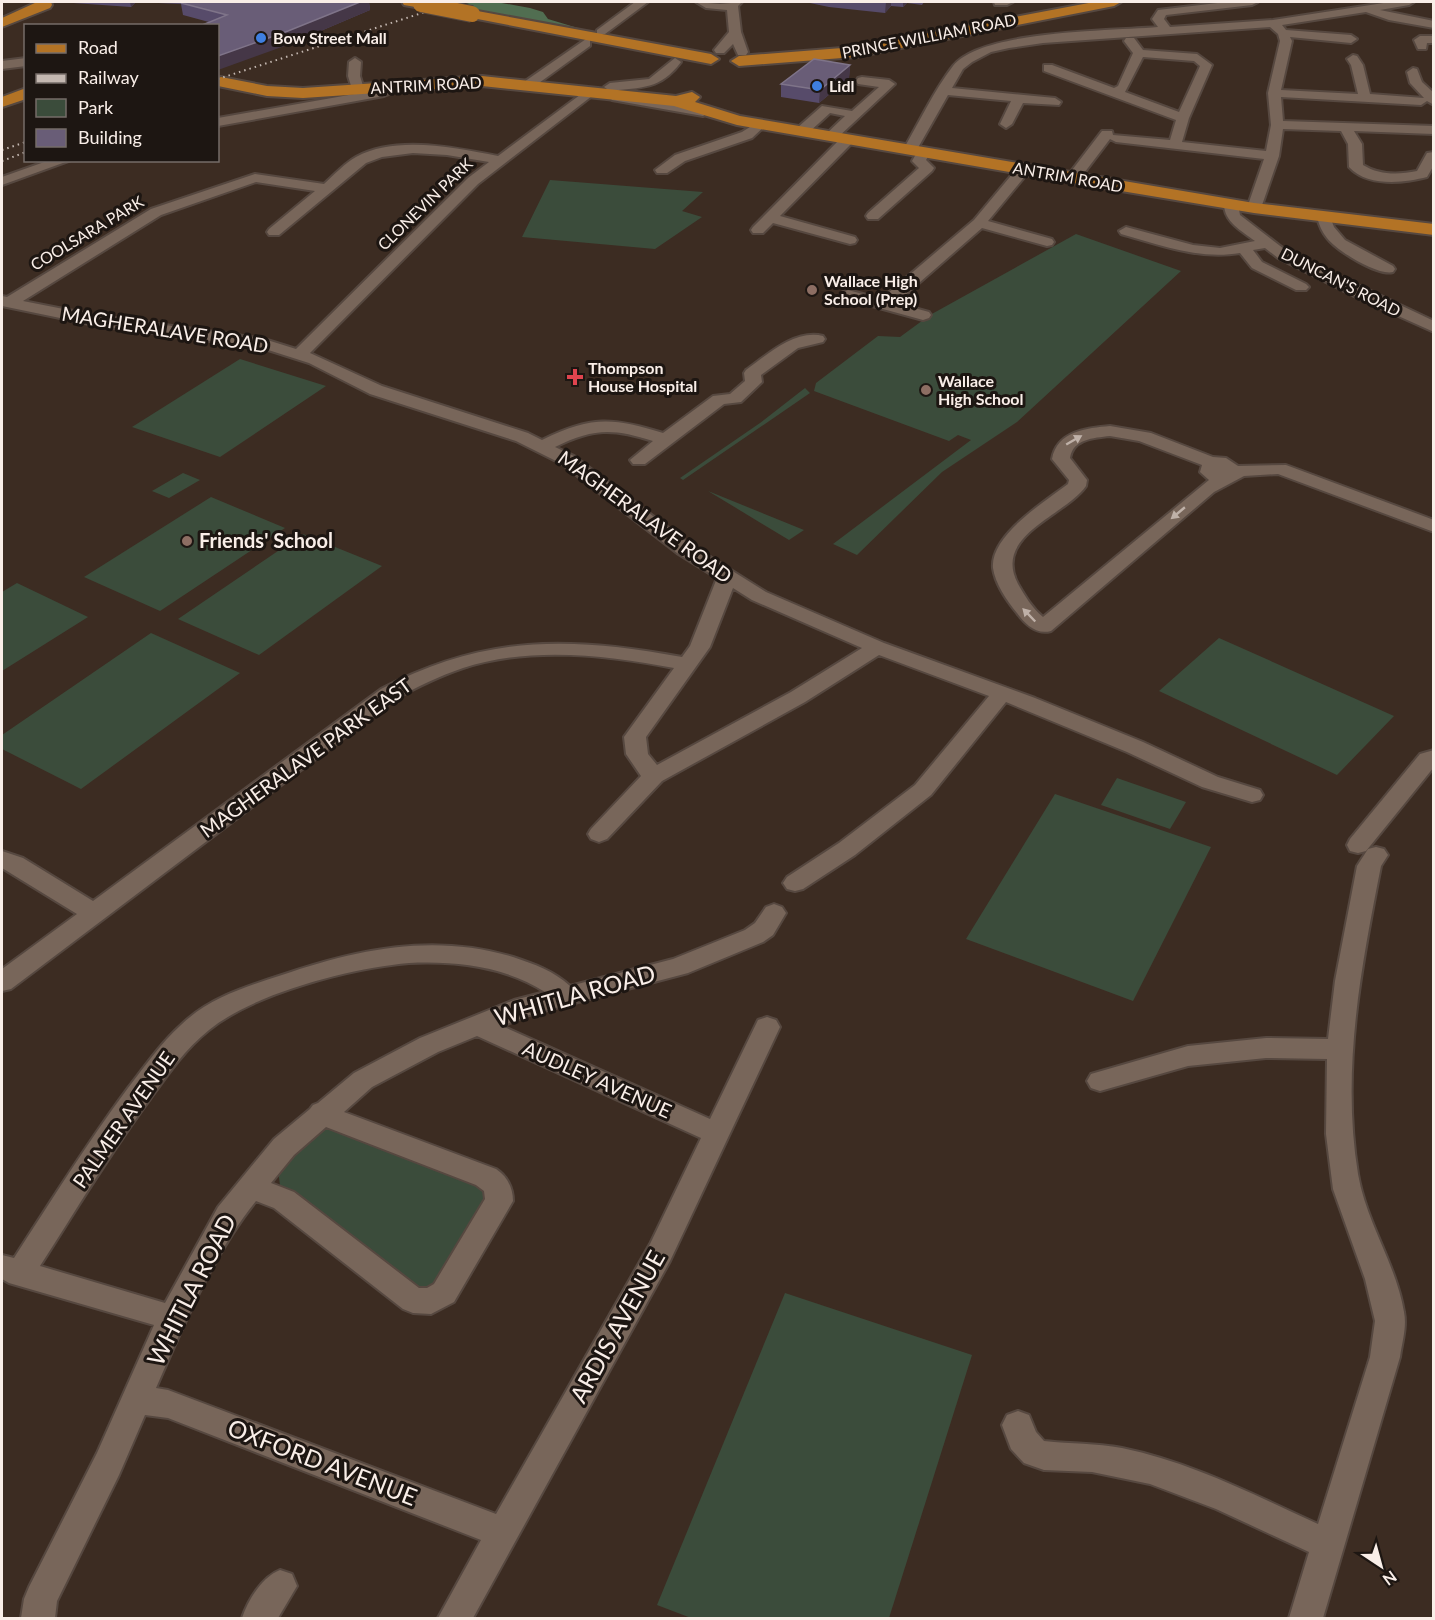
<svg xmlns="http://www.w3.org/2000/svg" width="1435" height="1620" viewBox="0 0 1435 1620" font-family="Lato,sans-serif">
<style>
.green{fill:#3b4c3b}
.forest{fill:#516e51}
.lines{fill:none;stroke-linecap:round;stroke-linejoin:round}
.minor-casing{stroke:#564840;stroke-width:4}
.major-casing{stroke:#564840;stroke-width:4}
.minor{fill:#78665a;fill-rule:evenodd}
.major{fill:#b37325;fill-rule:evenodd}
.rail{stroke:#c4b8b1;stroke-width:2;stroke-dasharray:1.5 4;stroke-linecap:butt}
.major-bridge-casing{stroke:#564840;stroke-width:18;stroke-linecap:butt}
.major-bridge{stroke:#b37325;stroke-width:16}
.wall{fill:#574b6a}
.shaded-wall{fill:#453747}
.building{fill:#695d77;stroke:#7f7489;stroke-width:1.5}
.oneway{fill:#bfb1a8}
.shop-dot{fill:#3f7fe0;stroke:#1d1612;stroke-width:2}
.education-dot{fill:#8d6e63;stroke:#1d1612;stroke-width:2}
.health-dot{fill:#e0444e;stroke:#1d1612;stroke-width:2}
.labels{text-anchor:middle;stroke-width:6;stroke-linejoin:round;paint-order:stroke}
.far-street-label{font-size:16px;fill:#f9eee8;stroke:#1d1612}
.far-poi-label{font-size:16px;font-weight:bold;fill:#f9eee8;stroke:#1d1612;text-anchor:start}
.street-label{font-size:20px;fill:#f9eee8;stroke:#1d1612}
.poi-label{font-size:20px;font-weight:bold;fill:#f9eee8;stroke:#1d1612;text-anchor:start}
.near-street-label{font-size:24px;fill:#f9eee8;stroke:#1d1612}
</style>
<rect width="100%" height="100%" fill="#3c2c22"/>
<!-- green -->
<g class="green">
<polygon points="550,180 703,192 682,211 702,217 655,249 522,237"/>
<polygon points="1076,234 1181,271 1017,422 942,472 857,555 833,544 971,440 958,435 949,441 814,391 816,383 878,336 900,337 930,315"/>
<polygon points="240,359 326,386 220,457 132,427"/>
<polygon points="805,388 810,393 683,480 680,478 760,423"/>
<polygon points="183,473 200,480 169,498 152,491"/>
<polygon points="708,491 804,530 789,540"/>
<polygon points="211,497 285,528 160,611 84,577"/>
<polygon points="303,534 382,566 259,655 178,619"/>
<polygon points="17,583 88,617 2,671 2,592"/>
<polygon points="151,633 240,673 81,789 2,749 2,735"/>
<polygon points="1219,638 1394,716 1337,775 1159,691"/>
<polygon points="1117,778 1186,802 1170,829 1101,805"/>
<polygon points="1055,794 1211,847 1133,1001 966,939"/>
<polygon points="325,1126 481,1184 486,1203 439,1285 422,1294 281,1193 278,1170"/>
<polygon points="785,1293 972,1355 889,1618 691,1618 657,1605"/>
</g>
<!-- forest -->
<polygon class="forest" points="473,2 496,2 530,8 543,12 548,19 591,32 458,6"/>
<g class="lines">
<defs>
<g id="minor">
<polygon points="635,2 648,2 605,34 597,34 597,30"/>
<polygon points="696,2 720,4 742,2 738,6 741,32 748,52 746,55 738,55 733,44 724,53 716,53 714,50 729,32 727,10 706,8"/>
<polygon points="994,2 1013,2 1007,5 995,5"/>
<path d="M1226,2H1258L1252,5L1166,15L1164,19L1170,27L1273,20L1390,2H1414L1409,5L1380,10L1434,21V28L1389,20L1366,12L1282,25L1286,30L1351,35L1357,39L1351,43L1290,37L1292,41L1281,90L1358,94L1351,65L1347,59L1353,55L1357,56L1363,65L1370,94L1424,98L1410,83L1407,72L1413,68L1417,69L1422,82L1434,93V105L1427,101L1421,105L1281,97L1283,121L1434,126V134L1354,131L1362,144L1363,165C1379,175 1398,175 1417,171L1427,153L1434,152V165L1427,177C1404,183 1367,187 1349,167L1348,144L1341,131L1283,129L1279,156L1261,208L1254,212L1247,208L1264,159L1116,142L1110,139L1078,181H1068L1066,178L1102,131H1112L1113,135L1170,140L1176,120L1044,71V65H1052L1114,88L1118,86L1133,53L1124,41L1126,38H1134L1143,50L1197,54L1212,65L1189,118L1182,142L1266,151L1271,125L1268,93L1280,41L1278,34L1270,27L1043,43L1009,48L991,52L972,62L963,69L952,88L1055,98L1061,102L1059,105L1023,103L1012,124L1006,128L1000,124L1011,101L948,95L915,153H905L903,150C919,123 934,90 953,66C981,30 1113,31 1158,27L1152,19L1158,10ZM1143,57L1194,61L1200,66L1179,112L1125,92Z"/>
<polygon points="1420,36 1434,36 1434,43 1427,43 1426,49 1418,49 1414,40"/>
<polygon points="586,39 590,40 590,46 532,88 524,88 522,85 524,82"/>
<polygon points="26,58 26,66 2,69 2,61"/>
<polygon points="355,58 361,62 360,76 364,89 358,93 352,89 348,76 349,62"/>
<path d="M675,58L681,62C660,90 642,87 610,91L604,87L610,83L649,79Z"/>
<polygon points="862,77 889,80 895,84 836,139 826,139 824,136 845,116 830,113 807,134 797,134 795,131 797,128 822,106 852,111 879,87 858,84 856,81 858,78"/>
<polygon points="387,83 393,87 389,94 384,96 218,126 218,118 377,90"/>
<path d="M588,89L592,90L594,93L592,96L478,184L310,353L382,386L528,433L542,440C590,416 613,417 663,433L713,396L730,394L745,381L744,373L746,370C767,355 795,329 823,336L825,339L823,342L798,348L761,375L762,382L741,402L724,404L645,464H633L630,460L653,441C613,428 593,428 555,447L574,456L691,545L766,592L884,643L1035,698L1143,742L1218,777L1260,790L1263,795L1260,800L1252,802L1202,787L1127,752L1006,702L931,795L855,855L803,889L795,891L787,889L783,883L787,877L839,843L915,785L989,696L879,655L805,702L662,781L607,839L599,842L591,839L588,834L591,829L641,776L626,754L624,737L674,668C607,655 530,646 463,668C439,676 417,687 395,699L11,989L2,991V969L77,914L2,868V851L23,858L93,901L381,689C484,635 569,636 682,657L690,646L717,578L677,553L562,464L516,441L370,394L309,363L262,348L94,325L2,306V296L7,297L151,209L255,174L324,184C334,175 345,163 356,157C397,135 455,148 498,156ZM413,153L447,155L489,162L468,178L296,349L264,339L94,315L23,301L161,215L256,182L315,191L269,229L267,232L269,235H279L366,163L382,157ZM733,588L752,600L862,648L791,692L657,765L648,754L646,737L710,647Z"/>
<polygon points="616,93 703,108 709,112 703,116 612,100 610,97 612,94"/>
<polygon points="761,120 767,124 752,138 685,161 667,173 657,173 655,170 675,155 742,132"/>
<polygon points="848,135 855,139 853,142 780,216 855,237 857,240 855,243 850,244 773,223 763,233 753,233 751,230 753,227 843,136"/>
<polygon points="924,148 931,152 926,160 934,168 932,171 878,219 868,219 866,216 868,213 919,168 912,161 919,149"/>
<polygon points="50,160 71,160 2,185 2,177"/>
<polygon points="1024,165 1031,169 988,221 1052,239 1054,242 1052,245 1047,246 982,228 896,303 929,312 931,315 929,318 923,320 843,298 840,295 843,292 848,290 881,299 974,220 1019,166"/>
<path d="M1231,200L1238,204L1240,215L1288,252L1434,321V332L1356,297L1278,258L1265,248L1253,250L1262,262L1306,284L1309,287L1306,290H1296L1252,268L1240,253C1199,260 1160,245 1121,234L1119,231L1126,227L1193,245L1220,248L1255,241C1242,231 1224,222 1224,204Z"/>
<path d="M1324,213L1329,214L1334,227L1345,240L1393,266L1395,269L1393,272C1378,276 1337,251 1327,238C1322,232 1319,225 1317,217Z"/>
<path d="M1110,426L1151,433L1213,457L1226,458L1238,466L1286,465L1434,520V532L1278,474L1244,476L1214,492L1051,631C1036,635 1025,624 1017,613C1007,601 995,583 993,568C990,535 1046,501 1068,484L1069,480L1052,459C1057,431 1087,428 1110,426ZM1110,436L1139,441L1202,465L1200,472L1209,480L1043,617C1032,608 1025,596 1018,584C992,535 1065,516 1086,486L1087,480L1070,458C1073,439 1093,438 1110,436Z"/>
<polygon points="1434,750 1434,767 1366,851 1358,853 1350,851 1347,845 1350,839 1420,754"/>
<path d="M1376,847L1384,849L1388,855L1381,866C1361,967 1341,1071 1358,1174C1366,1222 1396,1264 1404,1312C1407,1327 1402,1342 1400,1357L1323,1618H1289L1309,1552L1216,1509L1150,1484L1092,1472L1044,1470L1024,1463L1011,1449L1002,1425L1007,1415L1018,1411L1029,1415L1036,1432L1044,1441C1071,1444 1096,1443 1122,1448C1191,1462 1254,1495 1318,1524L1370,1357L1375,1321L1365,1279L1333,1189L1326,1134L1327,1059L1266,1058L1188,1066L1100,1091L1091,1088L1087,1081L1091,1074L1188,1046L1266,1038L1328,1039L1335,981L1357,866L1368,849Z"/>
<path d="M774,904L782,907L786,913L773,935L763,942L688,973L529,1015L502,1026L710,1119L758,1020L767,1017L776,1020L780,1027L670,1261L473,1618H438L481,1540L168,1418L145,1415L119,1475L57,1601L55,1618H21L24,1599L29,1587L97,1453L154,1325L9,1283L2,1279V1255L14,1258C51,1201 87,1143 128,1088C145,1066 160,1044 181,1025C209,998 245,987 282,975C358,949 434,933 513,957C534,964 554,971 570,986L673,959L745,930L755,923L766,907ZM409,963C456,961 504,966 545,992L514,1000L420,1038L354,1073L318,1103L313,1105L310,1109L274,1139L218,1207L165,1303L40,1266C76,1210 110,1153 150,1099C168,1074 185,1049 209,1030C254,993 351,968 409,963ZM477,1036L701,1138L650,1244L496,1514L168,1390L156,1388C184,1324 212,1256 256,1201L274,1208L403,1309L413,1313L431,1314L454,1302L513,1201C513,1188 507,1176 496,1169L344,1112L372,1087L438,1052ZM326,1127L476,1185L484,1191L485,1199L434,1284L427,1288H419L294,1192L271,1183L294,1155Z"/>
<path d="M280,1570L292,1574L297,1586L278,1618H242C248,1600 262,1577 280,1570Z"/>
</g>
<g id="major">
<polygon points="37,2 51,2 52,5 50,8 2,27 2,18"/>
<polygon points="402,2 426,2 428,4 421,8 404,5"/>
<polygon points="1094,2 1121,2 1114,6 855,57 739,66 731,61 739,56 855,47"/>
<polygon points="472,10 711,54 719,59 711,64 467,17 465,14 467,11"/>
<polygon points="482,76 676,96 692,92 700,97 695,102 740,116 1254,203 1434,224 1434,235 1254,213 1073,183 737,125 674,106 482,86 303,98 267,96 218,86 218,78 221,77 267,86 303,88"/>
<polygon points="26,88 26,99 2,107 2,97"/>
</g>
</defs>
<!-- minor casing -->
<use href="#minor" class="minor-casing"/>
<!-- major casing -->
<use href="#major" class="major-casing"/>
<!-- minor -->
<use href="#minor" class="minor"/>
<!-- major -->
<use href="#major" class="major"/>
<!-- rail -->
<g class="rail">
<polyline points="218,79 456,2"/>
<polyline points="2,150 26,142"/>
<polyline points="2,161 26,152"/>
</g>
<defs>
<polyline id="major-bridge" points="421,4 472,14"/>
</defs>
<!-- major-bridge casing -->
<use href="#major-bridge" class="major-bridge-casing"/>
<!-- major-bridge -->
<use href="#major-bridge" class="major-bridge"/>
</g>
<!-- wall -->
<g class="wall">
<polygon points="58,2 369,2 370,10 290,44 183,15 181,4 136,2 131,7 59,2"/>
<polygon points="805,2 924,2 922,5 907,3 903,7 891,6 885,13 829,7"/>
<polygon points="850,65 849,78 819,103 781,97 781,84"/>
</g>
<!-- shaded-wall -->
<g class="shaded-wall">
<polygon points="130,2 136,2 131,7"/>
<polygon points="360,2 369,2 370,10 290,44 218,70 218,56"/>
<polygon points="886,2 891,2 891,6 885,13"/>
<polygon points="903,2 907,2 907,3 903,7"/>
<polygon points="850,65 849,78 819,103 820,90"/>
</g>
<!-- building -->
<g class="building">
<polygon points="185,2 360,2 288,31 218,56 218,26 200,26 227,15 181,3"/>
<polygon points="814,59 850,65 820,90 781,84"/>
</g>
<!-- one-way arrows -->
<defs><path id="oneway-solid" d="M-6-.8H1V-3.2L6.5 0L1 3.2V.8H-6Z" transform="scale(1.5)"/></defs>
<g class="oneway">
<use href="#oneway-solid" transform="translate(1074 440) rotate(-30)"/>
<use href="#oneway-solid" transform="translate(1178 513) rotate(140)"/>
<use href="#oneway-solid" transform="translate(1029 615) rotate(-134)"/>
</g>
<!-- markers -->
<g class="shop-dot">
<circle cx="261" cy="38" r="6"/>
<circle cx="817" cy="86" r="6"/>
</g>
<g class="education-dot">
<circle cx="812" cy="290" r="6"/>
<circle cx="926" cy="390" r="6"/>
<circle cx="187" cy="541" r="6"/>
</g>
<path class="health-dot" d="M572 368h6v6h6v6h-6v6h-6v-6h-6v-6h6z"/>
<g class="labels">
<!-- far-street labels -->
<g class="far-street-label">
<text transform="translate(929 36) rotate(-11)" y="6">PRINCE WILLIAM ROAD</text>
<text transform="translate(426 85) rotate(-3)" y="6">ANTRIM ROAD</text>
<text transform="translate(1068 177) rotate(10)" y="6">ANTRIM ROAD</text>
<text transform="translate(425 204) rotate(-44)" y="6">CLONEVIN PARK</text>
<text transform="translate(87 233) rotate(-31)" y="6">COOLSARA PARK</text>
<text transform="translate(1341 282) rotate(27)" y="6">DUNCAN'S ROAD</text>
</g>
<!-- far-poi labels -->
<g class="far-poi-label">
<text x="273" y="44">Bow Street Mall</text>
<text x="829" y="92">Lidl</text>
<text x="824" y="287">Wallace High<tspan x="824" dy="18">School (Prep)</tspan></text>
<text x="588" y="374">Thompson<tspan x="588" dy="18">House Hospital</tspan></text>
<text x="938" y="387">Wallace<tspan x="938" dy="18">High School</tspan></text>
</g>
<!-- street labels -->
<g class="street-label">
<text transform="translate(165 330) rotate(9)" y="7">MAGHERALAVE ROAD</text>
<text transform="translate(645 517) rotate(36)" y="7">MAGHERALAVE ROAD</text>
<text transform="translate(306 758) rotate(-36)" y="7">MAGHERALAVE PARK EAST</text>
<text transform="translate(597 1080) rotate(24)" y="7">AUDLEY AVENUE</text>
<text transform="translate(124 1120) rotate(-55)" y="7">PALMER AVENUE</text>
</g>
<!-- poi labels -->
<g class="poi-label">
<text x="199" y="548">Friends' School</text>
</g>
<!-- near-street labels -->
<g class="near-street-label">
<text transform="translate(575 996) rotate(-16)" y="8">WHITLA ROAD</text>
<text transform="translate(192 1290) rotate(-63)" y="8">WHITLA ROAD</text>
<text transform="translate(618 1327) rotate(-61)" y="8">ARDIS AVENUE</text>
<text transform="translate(322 1463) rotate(21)" y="8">OXFORD AVENUE</text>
</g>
</g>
<!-- border -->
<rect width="1435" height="1620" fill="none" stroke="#f9eee8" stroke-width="6"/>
<!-- legend -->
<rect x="24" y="24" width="195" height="138" fill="#1d1612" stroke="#756c68" stroke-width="1.5"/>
<rect x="36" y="44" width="30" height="9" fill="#b37325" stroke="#756c68" stroke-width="1.5"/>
<text x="78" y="54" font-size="18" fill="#f9eee8">Road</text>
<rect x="36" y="74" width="30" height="9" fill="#c4b8b1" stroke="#756c68" stroke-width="1.5"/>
<text x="78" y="84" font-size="18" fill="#f9eee8">Railway</text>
<rect x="36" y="99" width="30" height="18" fill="#3b4c3b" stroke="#756c68" stroke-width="1.5"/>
<text x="78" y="114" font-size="18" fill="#f9eee8">Park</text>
<rect x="36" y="129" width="30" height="18" fill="#695d77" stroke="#756c68" stroke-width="1.5"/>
<text x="78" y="144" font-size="18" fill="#f9eee8">Building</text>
<!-- north arrow -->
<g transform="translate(1381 1566) rotate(144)" stroke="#1d1612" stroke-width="4.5" paint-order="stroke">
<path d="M0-4.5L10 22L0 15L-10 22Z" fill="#f9eee8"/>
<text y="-9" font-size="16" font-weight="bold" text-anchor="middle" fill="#f9eee8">N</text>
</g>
</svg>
